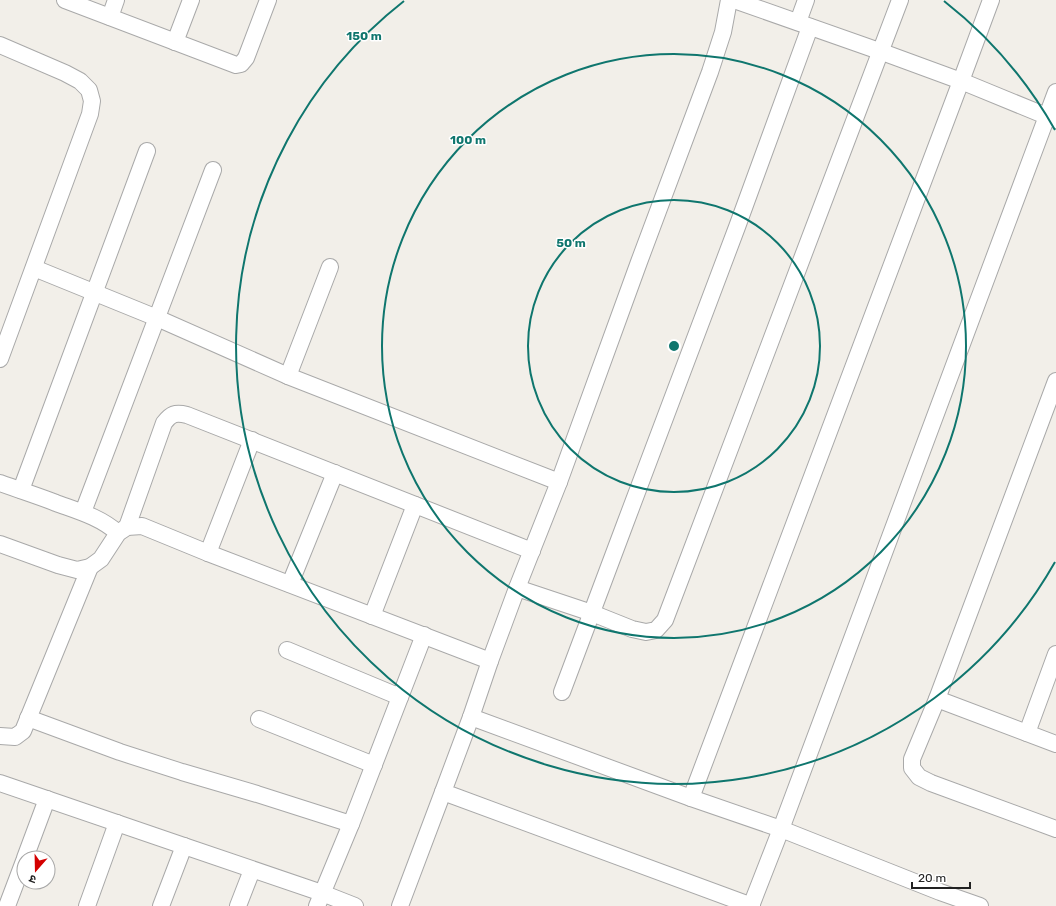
<svg xmlns="http://www.w3.org/2000/svg" width="1056" height="906" viewBox="0 0 1056 906" font-family="Rubik,'Noto Sans Devanagari',sans-serif">
<style>
.lines{fill:none;stroke-linecap:round;stroke-linejoin:round}
.minor-casing{stroke:#a9a9a9;stroke-width:18}
.minor{stroke:#fff;stroke-width:16}
.ring{fill:none;stroke:#0f766e;stroke-width:2}
.centre{fill:#0f766e;stroke:#fff;stroke-width:2}
.ring-label{font-size:12px;text-anchor:middle;font-weight:bold;fill:#0f766e;stroke:#fff;stroke-width:3;stroke-linejoin:round;paint-order:stroke}
</style>
<rect width="100%" height="100%" fill="#f2efe9"/>
<g class="lines">
<defs>
<g id="minor">
<polyline points="65,0 236,65 241,64 246,58 268,0"/>
<polyline points="729,0 723,32 710,72 639,262 559,482 517,588 490,661 471,717 443,792 752,906"/>
<polyline points="734,0 882,52 961,81 1056,120"/>
<polyline points="110,17 116,0"/>
<polyline points="798,22 806,0"/>
<polyline points="175,42 191,0"/>
<polyline points="0,45 65,73 80,81 89,90 92,101 90,114 0,359"/>
<polyline points="34,268 157,318 288,376 559,482"/>
<polyline points="288,376 330,267"/>
<polyline points="1056,381 937,699 912,759 912,768 919,777 931,783 1056,829"/>
<path d="M0,483C19,490 38,496 56,503C78,511 100,517 118,533"/>
<polyline points="21,490 147,151"/>
<polyline points="83,512 213,170"/>
<path d="M127,527L164,423C171,414 175,412 187,415L532,551"/>
<polyline points="0,544 58,565 77,570 90,567 101,559 118,533 127,527 142,526 208,553 490,661"/>
<polyline points="208,553 252,440"/>
<polyline points="290,584 335,473"/>
<polyline points="517,588 592,613 632,629 646,632 656,630 665,620 900,0"/>
<polyline points="372,616 415,505"/>
<polyline points="287,650 400,697"/>
<polyline points="562,692 625,524 737,227 810,27"/>
<polyline points="937,699 1056,744"/>
<polyline points="471,717 691,798 781,829 940,892 980,906"/>
<polyline points="28,718 120,752 182,772 257,794 351,824"/>
<polyline points="259,719 374,765"/>
<polyline points="1027,733 1056,654"/>
<polyline points="0,736 15,737 23,731 90,567"/>
<polyline points="0,783 184,846 322,893 355,906"/>
<polyline points="691,798 961,81 991,0"/>
<polyline points="25,858 47,799"/>
<polyline points="7,906 24,861"/>
<polyline points="87,906 117,823"/>
<polyline points="161,906 184,846"/>
<polyline points="238,906 252,870"/>
<polyline points="317,906 351,824 424,635"/>
<polyline points="400,906 443,792"/>
<polyline points="751,906 781,829 1056,92"/>
</g>
</defs>
<!-- minor casing -->
<use href="#minor" class="minor-casing"/>
<!-- minor -->
<use href="#minor" class="minor"/>
</g>
<!-- distance rings -->
<g class="ring">
<circle cx="674" cy="346" r="146"/>
<circle cx="674" cy="346" r="292"/>
<path d="M1055 562A438 438 0 1 1 404 1M944 1A438 438 0 0 1 1055 130"/>
</g>
<circle cx="674" cy="346" r="6" class="centre"/>
<g class="ring-label">
<text x="364" y="40">150 m</text>
<text x="468" y="144">100 m</text>
<text x="571" y="247">50 m</text>
</g>
<!-- north arrow -->
<g transform="translate(36 870) rotate(200)"><circle r="19" fill="#ffffff" stroke="#a7a7a7"/>
<path d="M0-3L7 15L0 10L-7 15Z" fill="#d40000"/>
<text y="-6" font-size="11" font-weight="bold" text-anchor="middle" fill="#222222">उ</text>
</g>
<!-- scale -->
<path d="M912 882v6h58v-6" fill="none" stroke="#222222" stroke-width="2"/>
<text x="918" y="882" font-size="12" fill="#222222" stroke="#ffffff" stroke-width="3" paint-order="stroke">20 m</text>
</svg>
